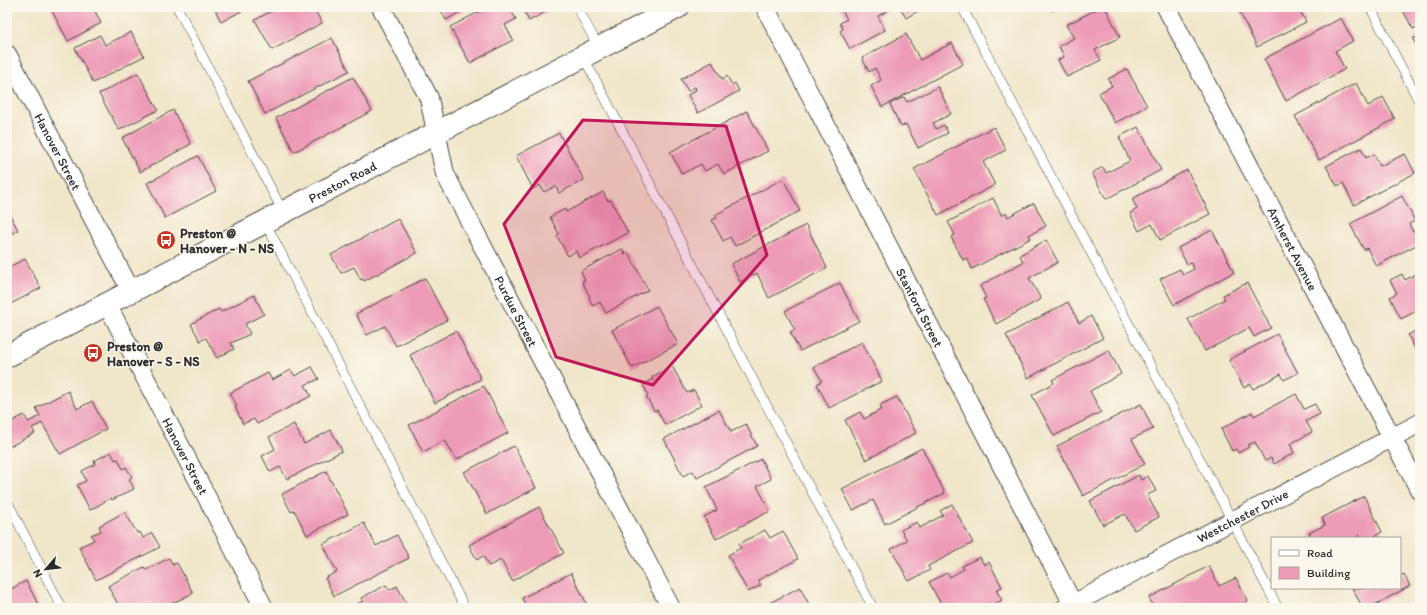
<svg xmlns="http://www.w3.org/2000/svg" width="1427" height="615" viewBox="0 0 1427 615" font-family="Itim,sans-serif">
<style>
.building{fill:#ed9bb7}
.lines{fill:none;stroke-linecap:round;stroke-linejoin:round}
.lane-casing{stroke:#494743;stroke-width:10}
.street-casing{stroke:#494743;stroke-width:20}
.secondary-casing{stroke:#494743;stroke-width:24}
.lane{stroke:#fff;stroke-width:9}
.street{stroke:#fff;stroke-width:18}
.secondary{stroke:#fff;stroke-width:22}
.marked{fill:#c2185b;fill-opacity:0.2;stroke:#c2185b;stroke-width:3;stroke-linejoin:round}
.labels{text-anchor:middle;stroke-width:3;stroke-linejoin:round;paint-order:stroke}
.street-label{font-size:13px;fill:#2b2b2b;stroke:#fbf7ec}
.poi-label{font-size:13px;font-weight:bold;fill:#2b2b2b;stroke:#fbf7ec;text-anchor:start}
</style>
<rect width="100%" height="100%" fill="#fbf7ec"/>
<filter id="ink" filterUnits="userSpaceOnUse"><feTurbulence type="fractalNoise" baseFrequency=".025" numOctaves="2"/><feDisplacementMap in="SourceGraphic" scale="8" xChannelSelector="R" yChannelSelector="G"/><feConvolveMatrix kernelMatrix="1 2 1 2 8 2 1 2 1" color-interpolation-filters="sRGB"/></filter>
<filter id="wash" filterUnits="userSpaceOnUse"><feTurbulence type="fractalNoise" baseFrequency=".012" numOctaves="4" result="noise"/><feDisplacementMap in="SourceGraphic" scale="16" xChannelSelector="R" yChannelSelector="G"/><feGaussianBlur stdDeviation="0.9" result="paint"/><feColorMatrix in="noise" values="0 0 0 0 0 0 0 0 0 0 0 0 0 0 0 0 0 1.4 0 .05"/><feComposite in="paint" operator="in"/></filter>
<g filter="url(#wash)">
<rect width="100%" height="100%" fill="#f0e6ca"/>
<g id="blocks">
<!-- building -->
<g class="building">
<polygon points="50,7 93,7 101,23 68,41"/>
<polygon points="214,7 249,7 221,22"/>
<polygon points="279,7 313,7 322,23 272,50 255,20"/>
<polygon points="439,7 469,7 446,20"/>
<polygon points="488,7 509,7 516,19 505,25 513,40 470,63 450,27"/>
<polygon points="522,7 547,7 549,10 529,21"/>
<polygon points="840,7 894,7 878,16 885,30 850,49 840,31 843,29 840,23 847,19"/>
<polygon points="900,7 920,7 921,9 906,18"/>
<polygon points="1049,7 1060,7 1052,11"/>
<polygon points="1101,7 1105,7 1120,37 1095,50 1101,60 1067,77 1058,60 1064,57 1059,46 1074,38 1066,25"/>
<polygon points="1237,7 1298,7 1306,22 1257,47"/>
<polygon points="1401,7 1420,7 1420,25 1413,29"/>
<polygon points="1341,18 1353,41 1335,51 1345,69 1286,101 1264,59"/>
<polygon points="131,32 144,56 93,83 75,48 100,35 105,45"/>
<polygon points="906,34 920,60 952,43 963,64 882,107 871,86 881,80 875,68 869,72 862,58"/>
<polygon points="1420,35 1420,51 1413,39"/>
<polygon points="332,38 349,71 265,114 248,81"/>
<polygon points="712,62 722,79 727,76 732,85 735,83 739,91 698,113 688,95 696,90 695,87 688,91 681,79"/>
<polygon points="1127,69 1147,106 1115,123 1099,93 1112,86 1108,79"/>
<polygon points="138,73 158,110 119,130 99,94"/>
<polygon points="353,77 372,111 294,152 276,118"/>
<polygon points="1356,83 1368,106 1383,97 1395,119 1319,160 1295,116"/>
<polygon points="938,87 951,114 933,123 936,129 944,125 948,133 918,148 906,124 901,127 890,104 904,97 907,102"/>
<polygon points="173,110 191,144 140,172 122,138"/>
<polygon points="747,111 768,151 724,174 718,164 705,171 701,164 682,174 670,152"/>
<polygon points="994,127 1006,150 983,162 995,185 938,215 914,169"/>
<polygon points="1138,127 1161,170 1106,199 1092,173 1103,167 1106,173 1130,161 1119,137"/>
<polygon points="559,133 584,180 559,193 556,186 544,192 540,185 533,189 516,156"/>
<polygon points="1361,148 1366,158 1374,154 1380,166 1405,154 1415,173 1354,205 1343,183 1337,186 1326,166"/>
<polygon points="198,156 216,191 165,218 147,183"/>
<polygon points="1187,170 1210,214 1160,240 1152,224 1139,231 1130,213 1137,209 1132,199"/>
<polygon points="783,179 800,211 735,246 730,237 723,241 712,220 717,218 715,215"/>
<polygon points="603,192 608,201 611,200 628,233 579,258 576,251 568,256 557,236 559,234 550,217 565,209 566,212"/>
<polygon points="1402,196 1415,221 1409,224 1413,232 1420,229 1420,243 1376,266 1367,248 1364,250 1350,224"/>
<polygon points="993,198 1002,216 1006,213 1008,217 1034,203 1046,226 1029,235 1031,238 972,269 967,258 963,260 951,237 955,235 948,222"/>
<polygon points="7,210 18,230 7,236"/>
<polygon points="398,219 417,253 364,281 363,279 361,280 354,267 341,273 331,255"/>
<polygon points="806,225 827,268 769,298 757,273 740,282 731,264"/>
<polygon points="1212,230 1234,272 1174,305 1160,279 1180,269 1183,275 1194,269 1191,263 1187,264 1178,248"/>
<polygon points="1046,240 1058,262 1029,278 1041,299 996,324 983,299 986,298 980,286 1023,262 1020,255"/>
<polygon points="622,249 625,254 628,252 648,290 606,313 600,302 593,306 589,298 590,297 582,281 585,280 581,271"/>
<polygon points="25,259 41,288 7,306 7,268"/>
<polygon points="1420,272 1420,309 1401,319 1390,297 1397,293 1390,280 1402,274 1405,280"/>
<polygon points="425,278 447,320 396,346 385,326 367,335 356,314"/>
<polygon points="840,283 859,321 800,351 790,332 795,330 785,311"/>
<polygon points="1247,283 1271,328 1254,337 1249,328 1205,351 1188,319 1225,299 1223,295"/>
<polygon points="254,295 264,314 245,324 250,334 231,343 234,349 217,358 206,338 200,341 191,324 219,309 221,312"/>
<polygon points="1068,302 1079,323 1091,316 1103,338 1028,378 1006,335"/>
<polygon points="657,306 678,344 632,368 612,330"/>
<polygon points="1420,328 1420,358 1408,335"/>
<polygon points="456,331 481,379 435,403 410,355"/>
<polygon points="1277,334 1298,373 1284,380 1281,374 1253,389 1250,384 1244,388 1229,360"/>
<polygon points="862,342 882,381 829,408 817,384 822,381 814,367"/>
<polygon points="1109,350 1121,374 1090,391 1101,412 1054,436 1032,395 1054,383 1052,380"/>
<polygon points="672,366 687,393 694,390 702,405 665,425 657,410 654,411 646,396 648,395 643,384 653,379 652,377"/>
<polygon points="312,367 319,379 305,385 311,396 257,424 254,419 243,424 235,407 237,406 230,393 268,373 272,380 291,370 295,376"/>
<polygon points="484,386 508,433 456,460 445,440 423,452 409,425"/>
<polygon points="68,391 77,409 92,401 106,429 60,454 42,423 32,428 35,433 7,448 7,424 24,415 28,422 40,416 36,408"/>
<polygon points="1296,394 1304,409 1315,404 1320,414 1306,421 1312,432 1290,444 1294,453 1274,464 1271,458 1265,461 1255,442 1248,445 1249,447 1238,453 1236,449 1232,451 1221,429 1252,412 1254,416"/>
<polygon points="897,397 916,433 866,460 845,420 860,412 864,419 882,409 880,405"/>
<polygon points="1141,404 1153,429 1132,439 1145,464 1083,496 1057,446"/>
<polygon points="719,410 731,432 746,424 757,446 697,478 693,471 683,476 664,439"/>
<polygon points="294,424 304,444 331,430 342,451 287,479 280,467 270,472 262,456 275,449 269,437"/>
<polygon points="514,446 536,488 487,514 464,472"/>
<polygon points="922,448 945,493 885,524 873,500 853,510 842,489"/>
<polygon points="111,452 115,460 118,459 123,469 126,467 132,477 129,479 134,489 112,500 111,498 90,510 77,485 86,481 82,471 95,464 94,461"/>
<polygon points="761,459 771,479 757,486 770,511 716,539 704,517 717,510 706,487"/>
<polygon points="326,471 348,514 307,535 294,510 291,512 282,494"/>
<polygon points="1139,475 1141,480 1148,476 1156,491 1147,495 1159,517 1134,530 1125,514 1103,525 1090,501"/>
<polygon points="1364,496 1382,532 1371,538 1362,538 1360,535 1355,538 1311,538 1309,533 1325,525 1322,518"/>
<polygon points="952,504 973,543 928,566 930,570 909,581 891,549 907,540 901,530 917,522 920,528 943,515 940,511"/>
<polygon points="539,507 564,553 512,581 501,560 489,566 483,556 477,560 469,545"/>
<polygon points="125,512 137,533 140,532 143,538 152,533 160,547 96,580 79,547 94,540 91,535 101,531 99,526"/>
<polygon points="364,523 376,546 397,535 409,558 334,596 325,578 337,572 323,544"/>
<polygon points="765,530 770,538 783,531 798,559 758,580 761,585 748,592 728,555 741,548 739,544"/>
<polygon points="980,557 984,565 989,562 1002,587 996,590 1002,600 987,608 984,608 982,605 977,608 943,608 929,582 947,573 950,577 964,569 962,566"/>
<polygon points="169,558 173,565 177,563 193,593 163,608 120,608 108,586 144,567 146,570"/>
<polygon points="1209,566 1219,586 1236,578 1248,601 1236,608 1147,608 1153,605 1149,598"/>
<polygon points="571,573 589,608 527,608 522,598"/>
<polygon points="1404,574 1410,586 1369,608 1363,608 1352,588 1400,588 1400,576"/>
<polygon points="26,581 40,608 7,608 7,591"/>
<polygon points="386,585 390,590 397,586 409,608 349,608 363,601 361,598"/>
<polygon points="800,587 811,608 760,608"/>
</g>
</g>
</g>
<g filter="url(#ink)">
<use href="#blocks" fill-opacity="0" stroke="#494743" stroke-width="1"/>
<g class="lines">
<defs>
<g id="lane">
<polyline points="177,7 283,212"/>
<polyline points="577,7 599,48"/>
<polyline points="962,7 1278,608"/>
<polyline points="1370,7 1420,103"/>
<polyline points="583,56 873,608"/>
<polyline points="265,222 465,608"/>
<polyline points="7,501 62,608"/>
</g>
<g id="street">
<path id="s1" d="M381,7L429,98L445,174L671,608"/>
<path id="s2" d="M765,7L1075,608"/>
<path id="s3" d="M1166,7L1420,491"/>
<path id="s4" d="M7,54L131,291"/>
<path id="s5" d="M107,304L264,608"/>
<path id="s6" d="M1065,608L1420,423"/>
</g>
<g id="secondary">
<path id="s7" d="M7,356L678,7"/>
</g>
</defs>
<!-- lane casing -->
<use href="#lane" class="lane-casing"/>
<!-- street casing -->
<use href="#street" class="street-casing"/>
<!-- secondary casing -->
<use href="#secondary" class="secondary-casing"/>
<!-- lane -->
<use href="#lane" class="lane"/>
<!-- street -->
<use href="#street" class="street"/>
<!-- secondary -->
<use href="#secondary" class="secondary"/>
</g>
</g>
<!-- marked area -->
<path class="marked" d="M583,120L726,126L767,255L653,385L556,357L504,224Z"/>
<!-- icons -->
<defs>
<symbol id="bus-disc" viewBox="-11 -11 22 22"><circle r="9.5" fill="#c8321e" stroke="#fbf7ec"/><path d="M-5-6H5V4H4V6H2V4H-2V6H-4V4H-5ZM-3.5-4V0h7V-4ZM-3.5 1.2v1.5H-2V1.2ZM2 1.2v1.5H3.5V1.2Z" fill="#fff"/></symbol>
</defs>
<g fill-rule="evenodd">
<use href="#bus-disc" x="155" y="229" width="22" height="22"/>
<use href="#bus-disc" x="82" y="342" width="22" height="22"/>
</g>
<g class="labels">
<!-- street labels -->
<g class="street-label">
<text dy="5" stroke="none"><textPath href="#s4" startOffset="110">Hanover Street</textPath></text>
<text dy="5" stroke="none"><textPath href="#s7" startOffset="378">Preston Road</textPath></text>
<text dy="5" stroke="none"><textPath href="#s3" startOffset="273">Amherst Avenue</textPath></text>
<text dy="5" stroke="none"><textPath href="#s2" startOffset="338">Stanford Street</textPath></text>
<text dy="5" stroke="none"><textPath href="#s1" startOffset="335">Purdue Street</textPath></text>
<text dy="5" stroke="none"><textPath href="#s5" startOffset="171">Hanover Street</textPath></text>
<text dy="5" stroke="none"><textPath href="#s6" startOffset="200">Westchester Drive</textPath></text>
</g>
<!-- poi labels -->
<g class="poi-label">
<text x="180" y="238">Preston @<tspan x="180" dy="15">Hanover - N - NS</tspan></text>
<text x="107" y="351">Preston @<tspan x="107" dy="15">Hanover - S - NS</tspan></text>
</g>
</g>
<!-- margin -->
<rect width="1427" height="615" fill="none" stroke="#fbf7ec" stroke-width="24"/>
<!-- legend -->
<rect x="1271" y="537" width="130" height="52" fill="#fbf7ec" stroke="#a8a59f"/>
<rect x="1279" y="550" width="20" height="6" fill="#ffffff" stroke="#a8a59f"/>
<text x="1307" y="557" font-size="12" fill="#2b2b2b">Road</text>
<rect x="1279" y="567" width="20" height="12" fill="#ed9bb7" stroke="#a8a59f"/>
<text x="1307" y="577" font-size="12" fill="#2b2b2b">Building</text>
<!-- north arrow -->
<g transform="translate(46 569) rotate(242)" stroke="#fbf7ec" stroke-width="3" paint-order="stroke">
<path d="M0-3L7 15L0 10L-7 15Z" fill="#2b2b2b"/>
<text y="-6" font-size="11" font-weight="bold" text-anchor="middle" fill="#2b2b2b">N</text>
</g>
</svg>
